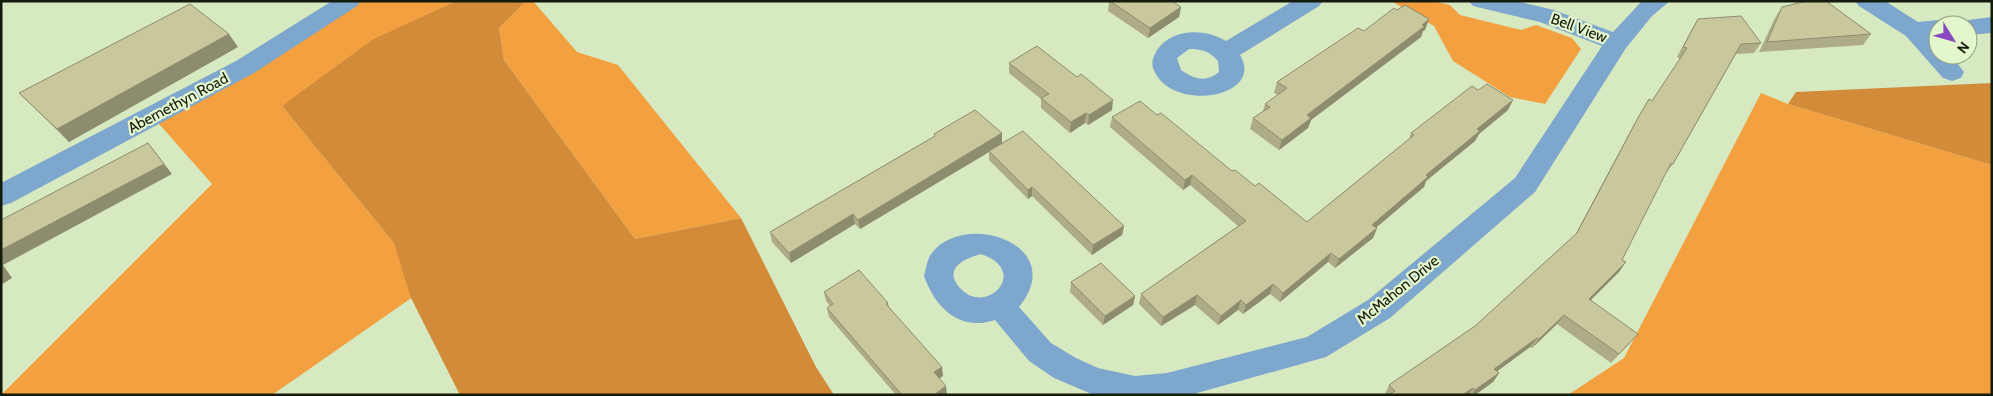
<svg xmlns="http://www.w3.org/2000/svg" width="1993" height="396" viewBox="0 0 1993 396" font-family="Cabin,sans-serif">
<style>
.green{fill:#f2a040}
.forest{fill:#d28b39}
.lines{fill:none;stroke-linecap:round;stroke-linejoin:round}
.street{fill:#7da7cd;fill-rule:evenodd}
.wall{fill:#adac87}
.shaded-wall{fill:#8d8c6e}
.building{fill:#c9c89d;stroke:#8d8c6e}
.labels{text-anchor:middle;stroke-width:4.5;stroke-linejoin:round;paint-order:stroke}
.street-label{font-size:15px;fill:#151b0c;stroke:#e4f6cc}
</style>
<rect width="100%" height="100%" fill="#d7e9c0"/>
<!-- green -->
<g class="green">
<polygon points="348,1 456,1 416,20 282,106 394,243 420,292 272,395 1,395 212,184 153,117"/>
<polygon points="526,1 533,1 577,52 618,65 741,218 635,239 504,60 499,28"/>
<polygon points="1391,1 1433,1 1450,5 1460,15 1521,30 1536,25 1572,38 1581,49 1545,104 1510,97 1453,61 1434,26"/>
<polygon points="1761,93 1788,104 1992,165 1992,395 1568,395 1624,358"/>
</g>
<!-- forest -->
<g class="forest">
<polygon points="456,1 526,1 499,28 504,60 635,239 741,218 816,367 834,395 460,395 411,298 394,243 282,106 372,40"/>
<polygon points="1992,83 1992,165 1788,104 1796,92"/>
</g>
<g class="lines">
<!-- street -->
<g class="street">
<polygon points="332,1 361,1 357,6 254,73 11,203 1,206 1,183 236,61"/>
<path d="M1293,1H1323L1319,6L1240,55C1266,98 1169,114 1153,68C1151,61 1154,56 1157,50C1172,28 1205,28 1226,41ZM1189,49C1202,49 1209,51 1218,61L1219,72C1206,83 1194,79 1181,70L1177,58Z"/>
<path d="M1469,1H1516L1554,10L1613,32L1642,1H1670L1652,16L1626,48L1535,192L1390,318L1326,357L1190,395H1094L1054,378L1029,361L995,320C959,332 935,307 924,276C926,269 927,260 931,254C963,209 1070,244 1019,307L1051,343L1076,358L1098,368L1135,376L1167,373L1307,337L1368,300L1515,178L1602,46L1540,22L1473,6ZM981,254C1031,271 986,316 961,289C942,269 963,259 981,254Z"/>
<polygon points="1855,1 1885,1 1918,22 1938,20 1946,22 1948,25 1938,25 1938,36 1934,36 1938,41 1938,55 1951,55 1964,72 1961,78 1952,81 1943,78 1906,36 1859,6"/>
<polygon points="1992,17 1992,33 1968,35 1968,25 1957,25 1960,21"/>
</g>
</g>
<!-- wall -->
<g class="wall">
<polygon points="1109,1 1181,7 1179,17 1148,38 1108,11"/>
<polygon points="1782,7 1871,34 1863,45 1759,52 1775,18"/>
<polygon points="1397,10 1429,19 1425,30 1423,31 1421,37 1311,120 1308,128 1279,150 1250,129 1253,118 1263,111 1265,104 1278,95 1274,93 1277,82 1364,31"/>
<polygon points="1698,19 1761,43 1754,53 1736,54 1673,164 1665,174 1622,260 1619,272 1590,300 1630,343 1611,363 1557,324 1532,348 1530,347 1497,371 1499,373 1493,382 1475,395 1386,395 1385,394 1389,385 1475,326 1575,235 1633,126 1649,99 1652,101 1680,59 1677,57 1692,29"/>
<polygon points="238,47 69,142 19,93"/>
<polygon points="1009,63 1112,110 1088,125 1085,123 1070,133 1041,108 1041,99 1009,73"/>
<polygon points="1508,110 1479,134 1475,141 1426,181 1424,187 1376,228 1377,228 1373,238 1335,268 1328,262 1280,302 1270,294 1243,314 1238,310 1218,325 1195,305 1161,326 1139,304 1141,294 1238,226 1190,185 1183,190 1110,127 1112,117 1157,115 1232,171 1255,186 1307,222 1409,139 1411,133"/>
<polygon points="934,134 1002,143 1124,226 1122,235 1092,255 1032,196 1028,199 989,160 989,152 860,229 855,224 791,263 772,242 770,232 934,137"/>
<polygon points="1071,282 1135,296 1133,305 1103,325 1070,292"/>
<polygon points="824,292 888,303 889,307 943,376 940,378 947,395 896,395 829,317 827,308 830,306 826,301"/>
</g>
<!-- shaded-wall -->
<g class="shaded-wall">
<polygon points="1181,7 1179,17 1148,38 1150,28"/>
<polygon points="1429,19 1425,30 1423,31 1421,37 1311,120 1308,128 1279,150 1282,140 1307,115"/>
<polygon points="229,34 238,47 69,142 57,129"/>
<polygon points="1113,100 1112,110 1088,125 1089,115"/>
<polygon points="1513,100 1508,110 1479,134 1475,141 1426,181 1424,187 1368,234 1372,225 1477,129"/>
<polygon points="1086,113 1085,123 1070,133 1071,122"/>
<polygon points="1002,133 1002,144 989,151 989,152 860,229 858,220"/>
<polygon points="148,143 172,174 3,265 12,278 1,285 1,250"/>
<polygon points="1192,175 1190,185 1183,190 1185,180"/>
<polygon points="1032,187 1032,196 1028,199 1028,190"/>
<polygon points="853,214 855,224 791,263 789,253"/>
<polygon points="1124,226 1122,235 1092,255 1093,245"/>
<polygon points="1377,228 1373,238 1335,268 1339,259"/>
<polygon points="1331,253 1328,262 1280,302 1283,293"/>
<polygon points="1626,262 1619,272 1582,309 1589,299"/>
<polygon points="1273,284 1270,294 1243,314 1246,305"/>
<polygon points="1197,295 1195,305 1161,326 1163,317"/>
<polygon points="1135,296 1133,305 1103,325 1105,316"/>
<polygon points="1241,300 1238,310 1218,325 1221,316"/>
<polygon points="1564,315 1557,324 1532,348 1539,339"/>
<polygon points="1537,338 1530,347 1488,378 1494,369"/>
<polygon points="942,367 943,376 935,381 934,372"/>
<polygon points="1499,373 1493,382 1475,395 1472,395 1475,390"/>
<polygon points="946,386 947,395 934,395"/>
<polygon points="1473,388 1468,395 1462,395"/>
</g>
<!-- building -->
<g class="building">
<polygon points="1110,1 1172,1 1181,7 1150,28"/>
<polygon points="1807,1 1826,1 1871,34 1767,42 1782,7"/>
<polygon points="190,4 229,34 57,129 19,93"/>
<polygon points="1405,5 1429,19 1422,25 1425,26 1307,115 1311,118 1282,140 1253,118 1270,107 1265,104 1287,88 1277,82 1358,28 1364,31 1394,8 1397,10"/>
<polygon points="1741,16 1761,43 1741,44 1673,164 1671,163 1622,260 1626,262 1589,299 1638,334 1619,354 1564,315 1539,339 1537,338 1494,369 1499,373 1475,390 1473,388 1462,395 1388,395 1395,391 1389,385 1475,326 1577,233 1639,116 1649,99 1652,101 1687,48 1683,47 1698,19"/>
<polygon points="1037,46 1077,77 1081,74 1113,100 1089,115 1086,113 1071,122 1041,98 1049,94 1009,63"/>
<polygon points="1487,84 1513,100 1477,129 1480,131 1426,175 1428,177 1372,225 1377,228 1339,259 1331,253 1283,293 1273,284 1246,305 1241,300 1221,316 1197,295 1163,317 1141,294 1246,221 1192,175 1185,180 1112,117 1140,101 1157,115 1161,113 1232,171 1235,170 1255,186 1259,183 1307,222 1414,135 1411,133 1472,86 1478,90"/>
<polygon points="975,110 1002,133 858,220 853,214 789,253 770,232 935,136 934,134"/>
<polygon points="1023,131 1124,226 1093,245 1032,187 1028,190 989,151"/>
<polygon points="148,143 164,164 1,250 1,220"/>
<polygon points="1101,263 1135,296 1105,316 1071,282"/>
<polygon points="859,270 888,303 886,304 942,367 934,372 946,386 934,395 902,395 827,308 833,304 824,292"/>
</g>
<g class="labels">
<!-- street labels -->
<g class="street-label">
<text transform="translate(1579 28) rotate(20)" y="5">Bell View</text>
<text transform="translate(178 103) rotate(-28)" y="5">Abernethyn Road</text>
<text transform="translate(1398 290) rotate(-39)" y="5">McMahon Drive</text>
</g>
</g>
<!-- border -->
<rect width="1993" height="396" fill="none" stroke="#151b0c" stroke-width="5"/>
<!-- north arrow -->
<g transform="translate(1953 40) rotate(127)"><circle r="24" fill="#e4f6cc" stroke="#919e7f"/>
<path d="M0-4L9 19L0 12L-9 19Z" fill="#8a4abf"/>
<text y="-8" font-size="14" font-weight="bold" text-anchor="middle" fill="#151b0c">N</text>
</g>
</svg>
